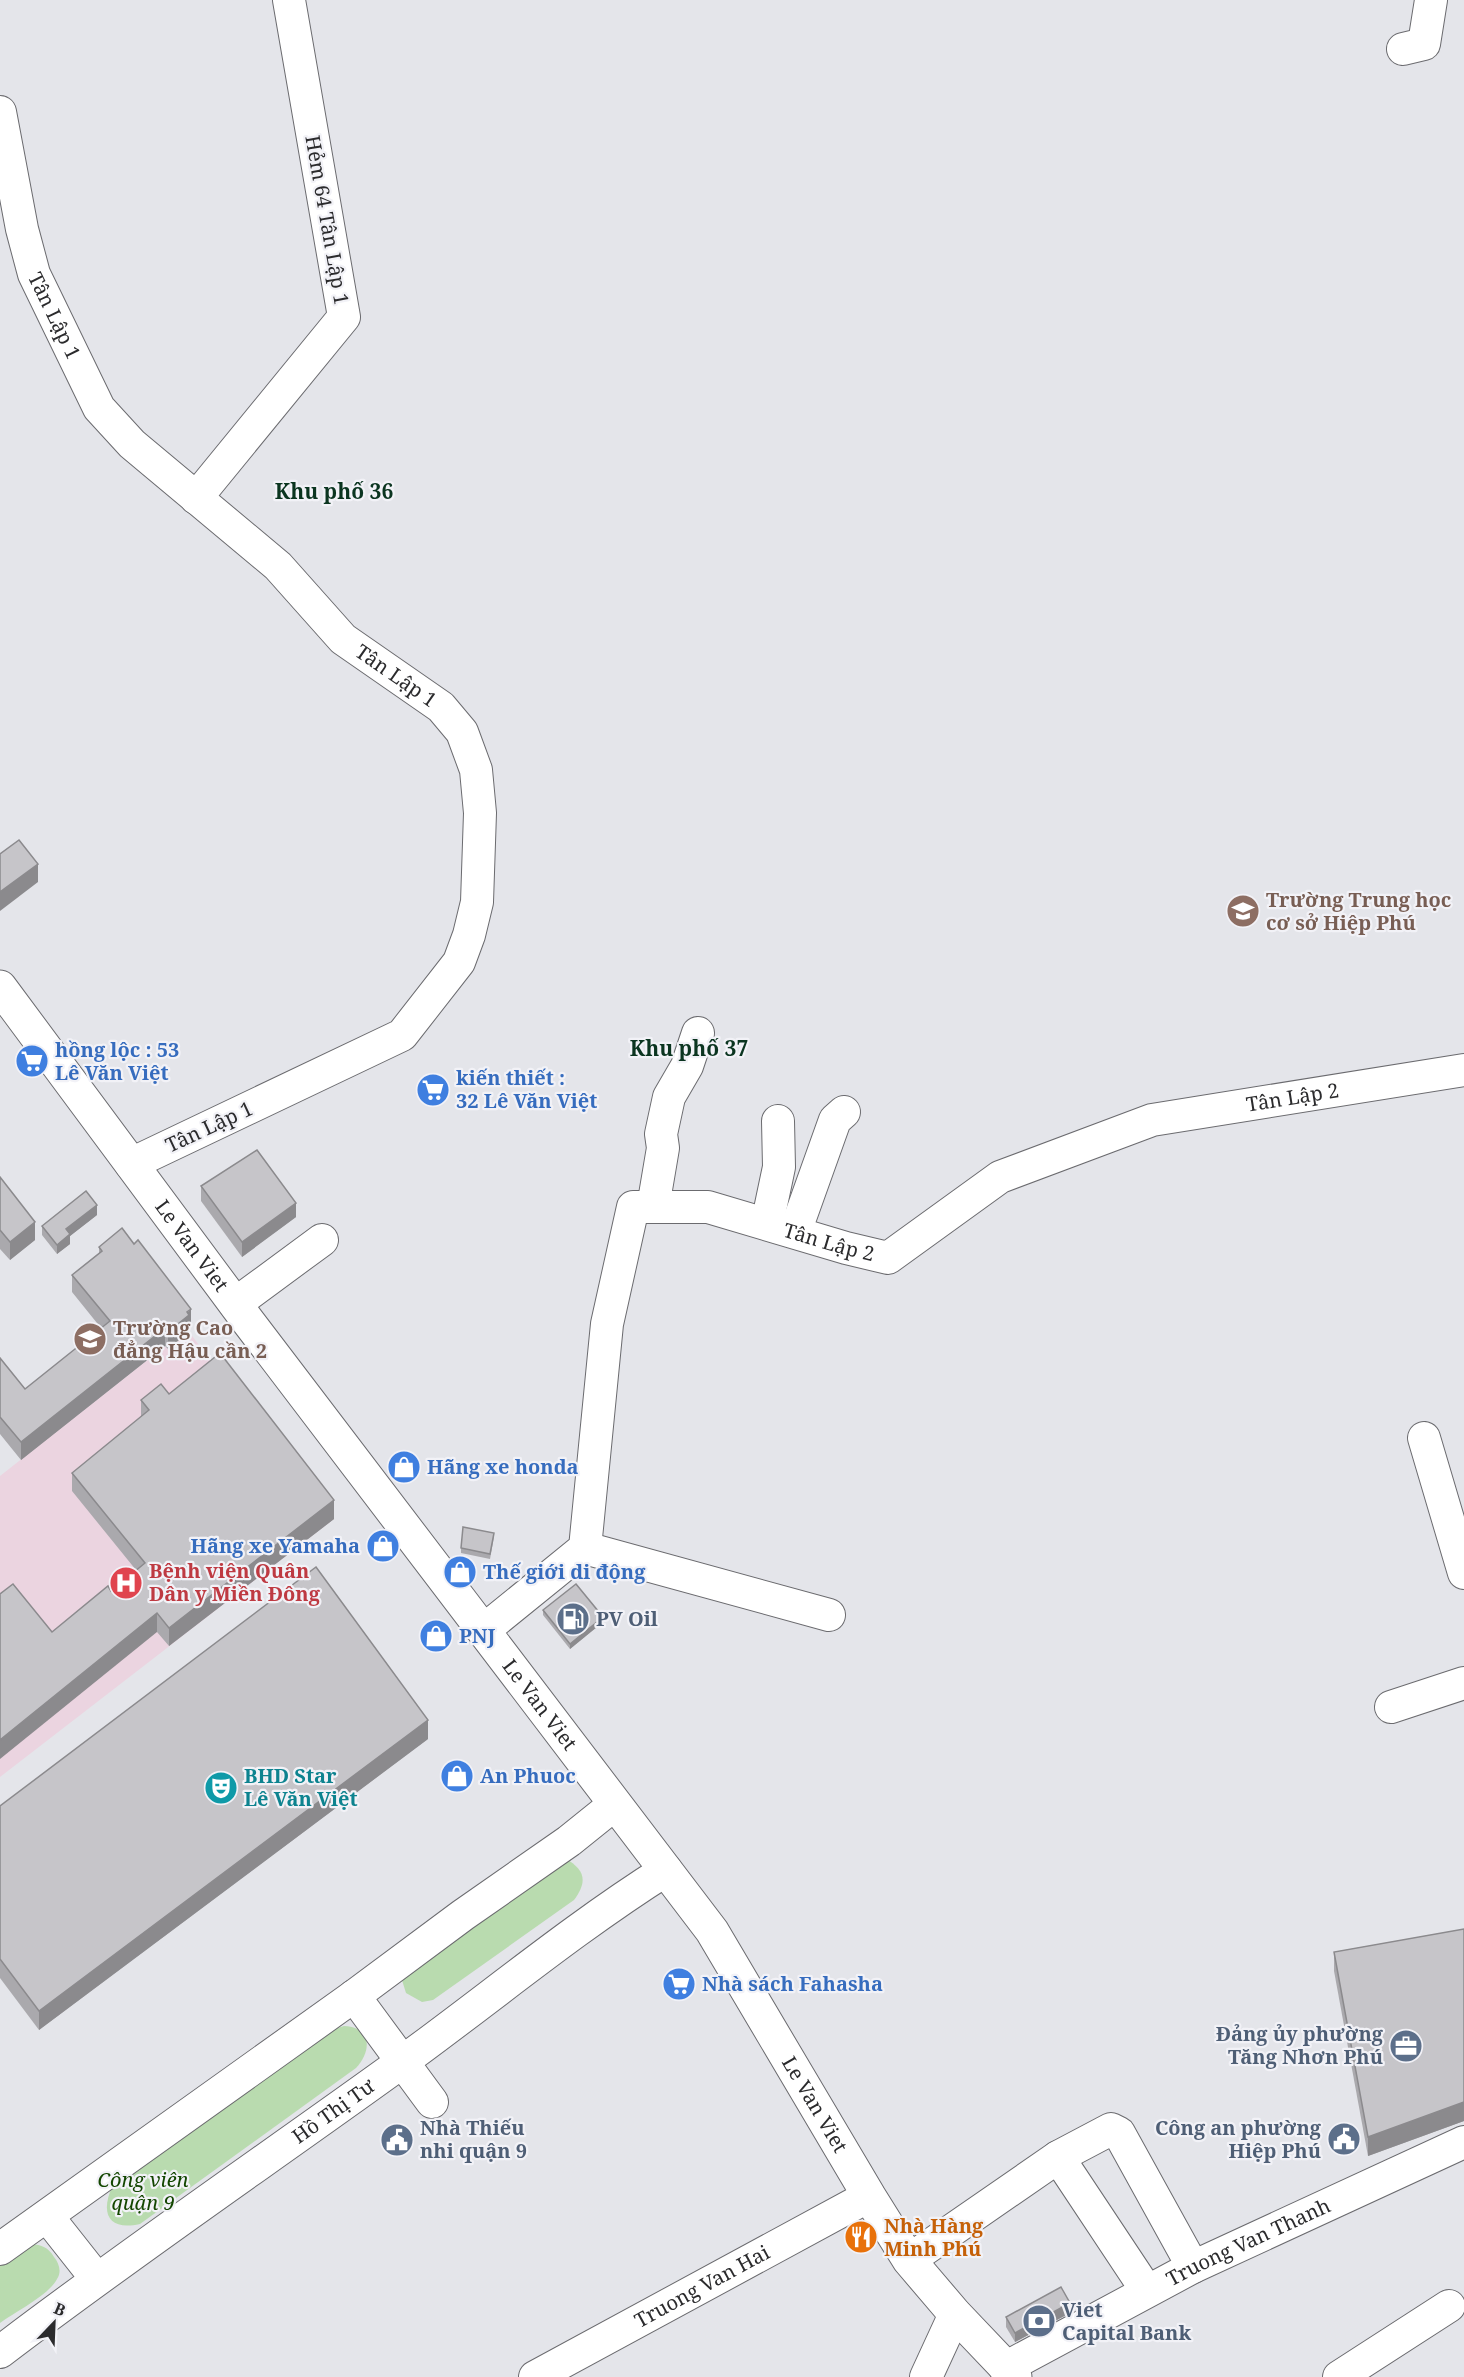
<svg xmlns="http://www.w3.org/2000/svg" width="1464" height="2377" viewBox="0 0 1464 2377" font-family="'Noto Serif',serif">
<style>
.medical{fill:#ebd4e0}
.green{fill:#b9dbaf}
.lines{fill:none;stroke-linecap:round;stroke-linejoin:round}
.minor-casing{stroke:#6b6b6f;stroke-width:34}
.major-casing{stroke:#6b6b6f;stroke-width:35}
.minor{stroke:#fff;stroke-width:32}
.major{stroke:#fff;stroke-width:33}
.wall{fill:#aaa9ad}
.shaded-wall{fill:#8b8a8d}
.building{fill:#c6c5c9;stroke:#8b8a8d;stroke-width:1.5}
.labels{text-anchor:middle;stroke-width:4.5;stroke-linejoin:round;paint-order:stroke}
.street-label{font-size:20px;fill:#2b2b2d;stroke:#f2f2f7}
.education-label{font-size:20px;font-weight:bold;fill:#785e54;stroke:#f2f2f7;text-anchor:start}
.shop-label{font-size:20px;font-weight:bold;fill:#366cbe;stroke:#f2f2f7;text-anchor:start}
.health-label{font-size:20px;font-weight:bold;fill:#be3a42;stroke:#f2f2f7;text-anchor:start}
.service-label{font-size:20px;font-weight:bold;fill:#4e5e75;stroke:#f2f2f7;text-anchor:start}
.culture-label{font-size:20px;font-weight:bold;fill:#0d838f;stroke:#f2f2f7;text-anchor:start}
.park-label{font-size:20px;font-style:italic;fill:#134600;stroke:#f2f2f7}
.food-label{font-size:20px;font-weight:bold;fill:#c56008;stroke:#f2f2f7;text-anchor:start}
.neighbourhood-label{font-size:21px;font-weight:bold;fill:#0b3520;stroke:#f2f2f7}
</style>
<rect width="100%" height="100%" fill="#e4e5ea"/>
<!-- medical -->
<polygon class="medical" points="189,1332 334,1519 0,1777 0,1476 165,1346 168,1349"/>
<!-- green -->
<g class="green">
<path d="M565,1858C585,1870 588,1881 574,1900L433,2000L422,2002L406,1993L401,1977Z"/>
<path d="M344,2026C372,2027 372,2051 356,2068L140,2224C109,2231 100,2214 112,2187L328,2031Z"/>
<path d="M31,2244C42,2245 48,2247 54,2257C59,2263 62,2272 57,2279C49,2295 15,2312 0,2323V2265Z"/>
</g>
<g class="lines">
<defs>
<g id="minor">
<polyline points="1403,49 1424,44 1431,0"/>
<path id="s1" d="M0,112L22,229L34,274L99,408L132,444L278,566L343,639L441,707L462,732L476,770L480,813L477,902L469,935L459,962L402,1035L131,1164"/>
<polyline points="196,498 344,317 289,0"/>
<polyline points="653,1207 663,1148 661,1134 669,1097 687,1066 698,1033"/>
<polyline points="767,1224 779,1167 778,1121"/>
<polyline points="795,1232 835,1120 844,1112"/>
<polyline points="235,1304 322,1240"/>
<polyline points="1424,1438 1464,1573"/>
<polyline points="585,1548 829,1615"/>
<path id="s2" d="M484,1630L585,1548L607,1324L633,1207H708L846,1248L888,1258L1000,1177L1152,1120L1464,1070"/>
<polyline points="1391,1707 1464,1683"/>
<polyline points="354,1996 432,2102"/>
<polyline points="1058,2157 1147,2291"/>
<polyline points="47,2216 96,2278"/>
<polyline points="0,2249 354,1996 463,1915 569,1841 615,1804"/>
<polyline points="909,2260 1058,2157 1111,2129 1119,2133 1193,2267"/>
<path id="s3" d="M0,2352C131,2252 268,2159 402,2062C490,1998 574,1928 666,1870"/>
<path id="s4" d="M1005,2368L1193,2267L1464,2142"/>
<path id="s5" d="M535,2377L869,2196"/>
<polyline points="926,2377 955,2314"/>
<polyline points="1339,2377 1449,2306"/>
</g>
<g id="major">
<path id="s6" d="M0,987L247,1320L712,1931L869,2196L909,2260L955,2314L1015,2377"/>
</g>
</defs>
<!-- minor casing -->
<use href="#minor" class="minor-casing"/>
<!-- major casing -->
<use href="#major" class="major-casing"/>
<!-- minor -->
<use href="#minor" class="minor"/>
<!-- major -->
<use href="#major" class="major"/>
</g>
<!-- wall -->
<g class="wall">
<polygon points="0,1177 35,1240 10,1260 0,1249"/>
<polygon points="201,1186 296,1217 242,1257 201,1201"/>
<polygon points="97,1215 70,1236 70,1244 57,1254 42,1235 42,1226"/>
<polygon points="99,1247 191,1326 189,1328 189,1332 168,1349 165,1346 21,1460 0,1434 0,1358 25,1389 101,1328 72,1292 72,1275 99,1253"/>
<polygon points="169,1394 334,1519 169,1646 157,1632 52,1632 111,1591 136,1570 72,1491 72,1473 141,1417 141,1400"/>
<polygon points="494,1537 490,1559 461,1553 461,1548"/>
<polygon points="543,1610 603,1622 570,1649 543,1615"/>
<polygon points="428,1739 39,2030 0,1978 0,1806"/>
<polygon points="1464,1929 1464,2121 1368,2156 1334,1971 1334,1952"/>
<polygon points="1070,2313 1015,2342 1006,2327 1006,2317"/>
</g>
<!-- shaded-wall -->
<g class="shaded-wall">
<polygon points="38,864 38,882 0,911 0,892"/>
<polygon points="296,1203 296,1217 242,1257 242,1242"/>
<polygon points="97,1205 97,1215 70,1236 70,1244 57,1254 57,1245 66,1229"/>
<polygon points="35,1222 35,1240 10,1260 10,1242"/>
<polygon points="191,1309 191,1326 189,1328 189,1332 168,1349 168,1332"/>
<polygon points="165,1328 165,1346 21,1460 21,1442"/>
<polygon points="334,1500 334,1519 169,1646 169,1628"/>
<polygon points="157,1613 157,1632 0,1759 0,1740"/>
<polygon points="603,1617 603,1622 570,1649 570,1644"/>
<polygon points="428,1720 428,1739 39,2030 39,2011"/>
<polygon points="1464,2102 1464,2121 1368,2156 1368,2137"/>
<polygon points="1070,2303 1070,2313 1015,2342 1015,2333"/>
</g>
<!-- building -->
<g class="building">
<polygon points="19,840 38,864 0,892 0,854"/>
<polygon points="257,1150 296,1203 242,1242 201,1186"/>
<polygon points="0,1177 35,1222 10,1242 0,1230"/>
<polygon points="86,1191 97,1205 66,1229 70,1234 57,1245 42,1226"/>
<polygon points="122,1228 134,1244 138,1240 191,1309 187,1312 189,1315 168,1332 165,1328 21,1442 0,1417 0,1358 25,1389 110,1321 72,1275 102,1251 99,1247"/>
<polygon points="220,1353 334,1500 169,1628 157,1613 0,1740 0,1594 13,1584 52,1632 108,1586 111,1591 145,1563 72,1473 149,1410 141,1400 161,1384 169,1394"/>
<polygon points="463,1527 494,1533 490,1554 461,1548"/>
<polygon points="316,1567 428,1720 39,2011 0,1959 0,1806"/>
<polygon points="576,1584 603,1617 570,1644 543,1610"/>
<polygon points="1464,1929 1464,2102 1368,2137 1334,1952"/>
<polygon points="1061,2287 1070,2303 1015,2333 1006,2317"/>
</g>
<!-- icons -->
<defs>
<symbol id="school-disc" viewBox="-11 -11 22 22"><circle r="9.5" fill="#8d6e63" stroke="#f2f2f7"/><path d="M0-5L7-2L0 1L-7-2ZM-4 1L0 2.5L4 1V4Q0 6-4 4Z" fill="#fff"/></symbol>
<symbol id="supermarket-disc" viewBox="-11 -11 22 22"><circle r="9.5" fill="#3f7fe0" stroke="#f2f2f7"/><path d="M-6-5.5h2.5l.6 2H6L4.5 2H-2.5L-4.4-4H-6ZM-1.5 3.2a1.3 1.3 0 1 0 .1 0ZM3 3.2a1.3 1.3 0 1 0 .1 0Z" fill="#fff"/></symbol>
<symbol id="university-disc" viewBox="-11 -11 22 22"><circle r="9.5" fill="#8d6e63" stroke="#f2f2f7"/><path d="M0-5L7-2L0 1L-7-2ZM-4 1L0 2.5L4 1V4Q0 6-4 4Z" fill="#fff"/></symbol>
<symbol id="shop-disc" viewBox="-11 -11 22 22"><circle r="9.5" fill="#3f7fe0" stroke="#f2f2f7"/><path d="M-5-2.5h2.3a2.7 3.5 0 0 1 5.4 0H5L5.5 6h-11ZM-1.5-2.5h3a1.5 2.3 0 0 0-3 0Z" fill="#fff"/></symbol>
<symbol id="hospital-disc" viewBox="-11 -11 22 22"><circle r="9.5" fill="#e0444e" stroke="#f2f2f7"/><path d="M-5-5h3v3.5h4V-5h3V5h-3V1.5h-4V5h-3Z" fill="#fff"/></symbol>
<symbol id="fuel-disc" viewBox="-11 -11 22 22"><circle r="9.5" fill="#5c6f8a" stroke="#f2f2f7"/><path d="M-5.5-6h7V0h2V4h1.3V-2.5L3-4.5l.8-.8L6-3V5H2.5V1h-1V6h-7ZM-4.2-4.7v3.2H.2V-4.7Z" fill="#fff"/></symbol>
<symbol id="theatre-disc" viewBox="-11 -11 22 22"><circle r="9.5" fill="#0f9aa8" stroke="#f2f2f7"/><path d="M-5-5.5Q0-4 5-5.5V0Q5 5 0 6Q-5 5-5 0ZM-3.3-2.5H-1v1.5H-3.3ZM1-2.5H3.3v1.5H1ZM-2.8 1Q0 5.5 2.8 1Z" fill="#fff"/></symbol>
<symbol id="office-disc" viewBox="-11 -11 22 22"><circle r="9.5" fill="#5c6f8a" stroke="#f2f2f7"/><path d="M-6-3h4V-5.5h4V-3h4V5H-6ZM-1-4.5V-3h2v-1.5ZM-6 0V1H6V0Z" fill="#fff"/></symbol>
<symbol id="civic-disc" viewBox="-11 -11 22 22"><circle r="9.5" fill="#5c6f8a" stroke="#f2f2f7"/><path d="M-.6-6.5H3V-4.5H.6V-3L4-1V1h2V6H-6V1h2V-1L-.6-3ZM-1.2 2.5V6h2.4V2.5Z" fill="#fff"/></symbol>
<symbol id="restaurant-disc" viewBox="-11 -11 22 22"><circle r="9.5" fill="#e8710a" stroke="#f2f2f7"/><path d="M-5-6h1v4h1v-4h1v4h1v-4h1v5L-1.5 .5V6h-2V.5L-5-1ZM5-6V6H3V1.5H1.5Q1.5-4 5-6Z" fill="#fff"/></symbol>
<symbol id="bank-disc" viewBox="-11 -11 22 22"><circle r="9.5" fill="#5c6f8a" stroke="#f2f2f7"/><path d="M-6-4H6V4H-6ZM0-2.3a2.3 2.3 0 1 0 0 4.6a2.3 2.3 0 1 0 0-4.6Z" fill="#fff"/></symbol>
</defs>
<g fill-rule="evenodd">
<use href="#school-disc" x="1224" y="892" width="38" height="38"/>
<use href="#supermarket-disc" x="13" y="1042" width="38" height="38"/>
<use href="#supermarket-disc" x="414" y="1071" width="38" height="38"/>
<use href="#university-disc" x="71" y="1320" width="38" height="38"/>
<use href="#shop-disc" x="385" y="1448" width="38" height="38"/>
<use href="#shop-disc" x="364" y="1527" width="38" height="38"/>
<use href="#shop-disc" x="441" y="1553" width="38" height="38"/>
<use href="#hospital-disc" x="107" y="1564" width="38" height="38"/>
<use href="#fuel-disc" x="554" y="1600" width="38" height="38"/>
<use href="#shop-disc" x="417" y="1617" width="38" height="38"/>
<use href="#shop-disc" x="438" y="1757" width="38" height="38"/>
<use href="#theatre-disc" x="202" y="1769" width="38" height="38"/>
<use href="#supermarket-disc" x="660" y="1965" width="38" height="38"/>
<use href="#office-disc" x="1387" y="2027" width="38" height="38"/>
<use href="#civic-disc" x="1325" y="2120" width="38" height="38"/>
<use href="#civic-disc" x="378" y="2121" width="38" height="38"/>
<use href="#restaurant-disc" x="842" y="2218" width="38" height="38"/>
<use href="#bank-disc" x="1020" y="2302" width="38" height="38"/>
</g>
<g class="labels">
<!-- street labels -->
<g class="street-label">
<text transform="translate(327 220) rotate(80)" y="7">Hẻm 64 Tân Lập 1</text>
<text dy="7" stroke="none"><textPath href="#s1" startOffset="212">Tân Lập 1</textPath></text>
<text dy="7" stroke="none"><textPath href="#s1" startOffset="716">Tân Lập 1</textPath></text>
<text dy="7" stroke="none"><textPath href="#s2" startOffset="1180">Tân Lập 2</textPath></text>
<text transform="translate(209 1127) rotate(-25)" y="7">Tân Lập 1</text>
<text dy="7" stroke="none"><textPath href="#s2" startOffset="676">Tân Lập 2</textPath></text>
<text dy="7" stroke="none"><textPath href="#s6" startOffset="322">Le Van Viet</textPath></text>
<text dy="7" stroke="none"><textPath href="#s6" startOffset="898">Le Van Viet</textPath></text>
<text dy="7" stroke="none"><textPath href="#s6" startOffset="1384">Le Van Viet</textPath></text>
<text dy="7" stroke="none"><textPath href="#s3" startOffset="411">Hồ Thị Tư</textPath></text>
<text dy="7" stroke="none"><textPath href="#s4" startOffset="274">Truong Van Thanh</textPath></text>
<text dy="7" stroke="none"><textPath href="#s5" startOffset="190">Truong Van Hai</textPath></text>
</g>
<!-- education labels -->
<g class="education-label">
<text x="1266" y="907">Trường Trung học<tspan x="1266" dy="23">cơ sở Hiệp Phú</tspan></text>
<text x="113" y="1335">Trường Cao<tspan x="113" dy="23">đẳng Hậu cần 2</tspan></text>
</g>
<!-- shop labels -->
<g class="shop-label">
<text x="55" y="1057">hồng lộc : 53<tspan x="55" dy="23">Lê Văn Việt</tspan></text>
<text x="456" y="1085">kiến thiết :<tspan x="456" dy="23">32 Lê Văn Việt</tspan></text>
<text x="427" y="1474">Hãng xe honda</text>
<text x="360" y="1553" text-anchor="end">Hãng xe Yamaha</text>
<text x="483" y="1579">Thế giới di động</text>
<text x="459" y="1643">PNJ</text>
<text x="480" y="1783">An Phuoc</text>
<text x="702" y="1991">Nhà sách Fahasha</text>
</g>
<!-- health labels -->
<g class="health-label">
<text x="149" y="1578">Bệnh viện Quân<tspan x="149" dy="23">Dân y Miền Đông</tspan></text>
</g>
<!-- service labels -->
<g class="service-label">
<text x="596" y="1626">PV Oil</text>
<text x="1383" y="2041" text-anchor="end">Đảng ủy phường<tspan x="1383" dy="23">Tăng Nhơn Phú</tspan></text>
<text x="420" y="2135">Nhà Thiếu<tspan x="420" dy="23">nhi quận 9</tspan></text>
<text x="1321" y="2135" text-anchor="end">Công an phường<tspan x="1321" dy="23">Hiệp Phú</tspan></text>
<text x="1062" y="2317">Viet<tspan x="1062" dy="23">Capital Bank</tspan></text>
</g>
<!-- culture labels -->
<g class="culture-label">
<text x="244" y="1783">BHD Star<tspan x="244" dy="23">Lê Văn Việt</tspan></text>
</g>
<!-- park labels -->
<g class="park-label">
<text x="143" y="2187">Công viên<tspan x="143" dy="23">quận 9</tspan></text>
</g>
<!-- food labels -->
<g class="food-label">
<text x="884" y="2233">Nhà Hàng<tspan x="884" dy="23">Minh Phú</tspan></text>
</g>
<!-- neighbourhood labels -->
<g class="neighbourhood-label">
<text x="334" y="499">Khu phố 36</text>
<text x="689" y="1056">Khu phố 37</text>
</g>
</g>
<!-- north arrow -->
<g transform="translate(54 2323) rotate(23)" stroke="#f2f2f7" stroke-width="4.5" paint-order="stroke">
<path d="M0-4.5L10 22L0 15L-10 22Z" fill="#2b2b2d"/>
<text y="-9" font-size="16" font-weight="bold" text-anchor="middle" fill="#2b2b2d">B</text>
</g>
</svg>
